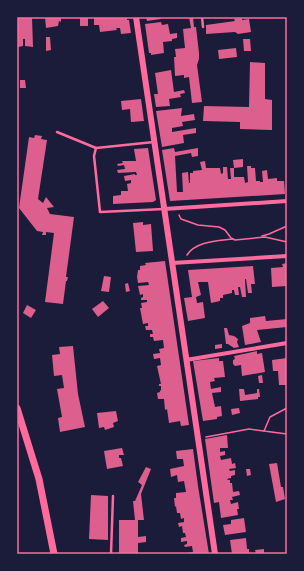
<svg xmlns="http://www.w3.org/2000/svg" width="304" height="571" viewBox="0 0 304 571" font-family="'Noto Sans',sans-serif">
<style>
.building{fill:#dd5f8e}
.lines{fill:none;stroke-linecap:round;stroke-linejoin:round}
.path{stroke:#ff6b9d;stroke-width:1.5}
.service{stroke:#ff6b9d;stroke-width:2.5}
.minor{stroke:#ff6b9d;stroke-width:4}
.tertiary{stroke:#ff6b9d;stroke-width:6}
.secondary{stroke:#ff6b9d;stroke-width:7}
.neatline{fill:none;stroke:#ff6b9d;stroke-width:1.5}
</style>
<rect width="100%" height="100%" fill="#1b1b3a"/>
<!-- building -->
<g class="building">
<polygon points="17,17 32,17 33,47 25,46 25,39 23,39 23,46 18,47"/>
<polygon points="45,17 61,17 61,22 59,21 58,26 46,28"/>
<rect x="80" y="17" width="8" height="9"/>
<polygon points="94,17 127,17 127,20 129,20 131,33 121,34 120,28 116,28 117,30 100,32 99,25 94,25"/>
<polygon points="146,17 160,17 161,19 147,21"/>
<polygon points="189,17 193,17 194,27 196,27 199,53 199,59 197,65 202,102 192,103 189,77 184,78 184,75 175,76 174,57 176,57 175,49 185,48 183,29 191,28"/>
<polygon points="242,18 242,20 249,19 251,32 238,34 235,32 206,34 206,25 235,21 234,19"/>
<polygon points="161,22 162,25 168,24 170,34 177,33 177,38 172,39 172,41 163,42 164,53 151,55 151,53 149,53 145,24"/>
<polygon points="46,37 50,37 51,50 46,51"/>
<polygon points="243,39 250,39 251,51 244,51"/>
<polygon points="236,48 237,57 219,59 218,50"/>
<polygon points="250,62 265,63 265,99 272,100 272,130 240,129 240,122 203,121 204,106 249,107"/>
<polygon points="171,70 174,92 184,90 185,93 180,94 181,97 169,99 170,106 156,107 154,94 158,94 155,73"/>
<polygon points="20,80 25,80 26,88 20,88"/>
<polygon points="141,99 144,121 131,122 130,109 122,110 121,101"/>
<polygon points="182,108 181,116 194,114 195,120 182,122 183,126 172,128 172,132 196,128 196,133 183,135 184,143 162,147 156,111"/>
<polygon points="35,135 42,136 41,139 47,140 38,199 43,203 46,197 54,207 47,208 50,214 74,217 66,277 68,277 67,281 66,281 63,304 45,302 54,233 46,232 46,235 42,235 43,232 37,231 19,208 29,137 34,138"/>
<polygon points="148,148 156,200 153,202 113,204 113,196 121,195 121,191 128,191 127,184 131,183 131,180 125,181 124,176 135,174 135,175 137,175 136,172 118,173 117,170 125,169 124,165 118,166 117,164 123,163 122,161 136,161 134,149"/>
<polygon points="174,148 175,152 198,148 198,156 192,157 191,153 175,156 177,192 183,192 182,173 188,172 189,183 190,183 190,173 193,173 193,171 202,170 200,162 205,161 206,168 220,168 221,174 223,173 223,167 227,167 228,179 231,179 230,168 234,168 234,177 244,177 245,183 248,182 247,166 251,166 251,168 255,168 256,181 260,181 260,182 263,182 262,171 267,170 268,179 277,178 277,181 284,181 285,194 170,201 162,150"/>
<polygon points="243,159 243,167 234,168 233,160"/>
<polygon points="143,222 143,225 151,224 153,251 136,252 133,223"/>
<polygon points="165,261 189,425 181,426 180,421 169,423 167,409 165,410 164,399 158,399 157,393 160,392 160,391 161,390 161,386 159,386 159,384 161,384 157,366 161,365 160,358 154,359 153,354 160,353 159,349 164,348 163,340 154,341 153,337 150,337 150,334 153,334 152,330 146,330 145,326 148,326 148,323 143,324 140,308 142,308 141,303 147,302 147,300 141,300 141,298 143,297 143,294 140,295 138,286 149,285 148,282 138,283 137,277 138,270 140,270 140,266 146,265 145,263"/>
<polygon points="287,263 287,286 272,287 271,268 283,267 282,264"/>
<polygon points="253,266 255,284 251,284 252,293 248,293 246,279 245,279 246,297 242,297 240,287 238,287 239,295 235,295 234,290 232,290 232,293 223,295 223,298 220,298 220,301 211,303 208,282 198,282 201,295 196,297 197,303 203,302 205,318 188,321 184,298 192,297 188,270"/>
<polygon points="104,276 111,277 109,292 101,291"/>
<polygon points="128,283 130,291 126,292 125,284"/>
<polygon points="103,301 109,308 98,317 92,309"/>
<polygon points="27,305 36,310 31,318 23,313"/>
<polygon points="265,316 266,321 287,319 287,327 257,330 261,342 245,345 242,326 250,323 250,318"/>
<polygon points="224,328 227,328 229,335 234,336 238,339 237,342 239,347 234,348 228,344 226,344"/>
<polygon points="222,344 222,348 215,349 215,345"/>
<polygon points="73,346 78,394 85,427 60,432 58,418 62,417 57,389 64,388 62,375 54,376 52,355 60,354 59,347"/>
<polygon points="257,351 257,354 262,353 265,372 242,376 241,365 235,366 233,364 233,360 235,359 234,356"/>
<polygon points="219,358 219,361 223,361 225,377 214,378 215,381 210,382 211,389 221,387 221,392 212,393 215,407 221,406 222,416 217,417 217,419 203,421 193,361"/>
<polygon points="287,358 287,385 279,385 278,371 273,371 272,360"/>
<polygon points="262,375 263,383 259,383 258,376"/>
<polygon points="239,389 244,389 245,395 257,393 257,389 259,389 260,397 258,397 258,399 240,401"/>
<polygon points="239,408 240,413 232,415 231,409"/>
<polygon points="116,411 118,421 113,423 114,427 105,430 104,427 99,428 97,413"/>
<polygon points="227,435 228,448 220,448 220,452 225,451 225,455 220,456 221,460 231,458 232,464 235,463 236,468 229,469 230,471 235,470 235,475 231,476 231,478 227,479 228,480 230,480 230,483 232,483 233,492 239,491 240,495 232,497 233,500 230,500 231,504 238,502 239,509 237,509 238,515 221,518 219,502 214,503 205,439"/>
<polygon points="122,448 124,455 119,455 119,458 121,458 123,466 107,469 104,451"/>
<polygon points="193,449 198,486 209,554 187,554 187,553 193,552 192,546 185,547 184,545 187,544 187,541 181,542 181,538 186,537 185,533 183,533 182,526 179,527 178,523 184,522 184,518 181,519 180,513 177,513 176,506 175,507 174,498 176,498 176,493 186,492 184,481 178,482 177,475 171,477 170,469 184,466 183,459 177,459 176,451"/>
<polygon points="277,463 281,487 283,487 285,499 276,502 269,464"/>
<polygon points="146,467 151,469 141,494 144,520 138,520 138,537 146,536 146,542 138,543 138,554 119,554 119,520 135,520 133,501 135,501 142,485 138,482"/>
<polygon points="246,469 250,469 251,475 247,476"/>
<polygon points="91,495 108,496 108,540 89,539"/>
<polygon points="244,518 246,532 225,535 223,525 231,524 231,520"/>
<polygon points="246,538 247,549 249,549 249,553 247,554 232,554 230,540"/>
<polygon points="264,549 264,554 256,554 255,550"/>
</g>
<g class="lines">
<!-- path -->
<g class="path">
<polyline points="179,215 181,219 198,225 219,227 225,230 231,238 235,240 265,237 287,242"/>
<polyline points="262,236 269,234 287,226"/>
<path d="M187,255C196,241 218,241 233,239"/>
<polyline points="264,431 270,417 287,408"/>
<polyline points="206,437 249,429 287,434"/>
</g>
<!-- service -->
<g class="service">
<polyline points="202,17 203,27"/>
<polyline points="57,132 96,148 154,142"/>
<polyline points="96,148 94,156 100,212 164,209"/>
<polyline points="111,554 113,496"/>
</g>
<!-- minor -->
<g class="minor">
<polyline points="164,209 287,201"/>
<polyline points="172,263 287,256"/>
<polyline points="186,360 287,343"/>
</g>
<!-- tertiary -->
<polyline class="tertiary" points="136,17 215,554"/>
<!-- secondary -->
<polyline class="secondary" points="17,408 39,479 54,554"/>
</g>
<!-- border -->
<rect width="304" height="571" fill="none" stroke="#1b1b3a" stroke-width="36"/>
<rect x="18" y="18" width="268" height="535" class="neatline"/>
</svg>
